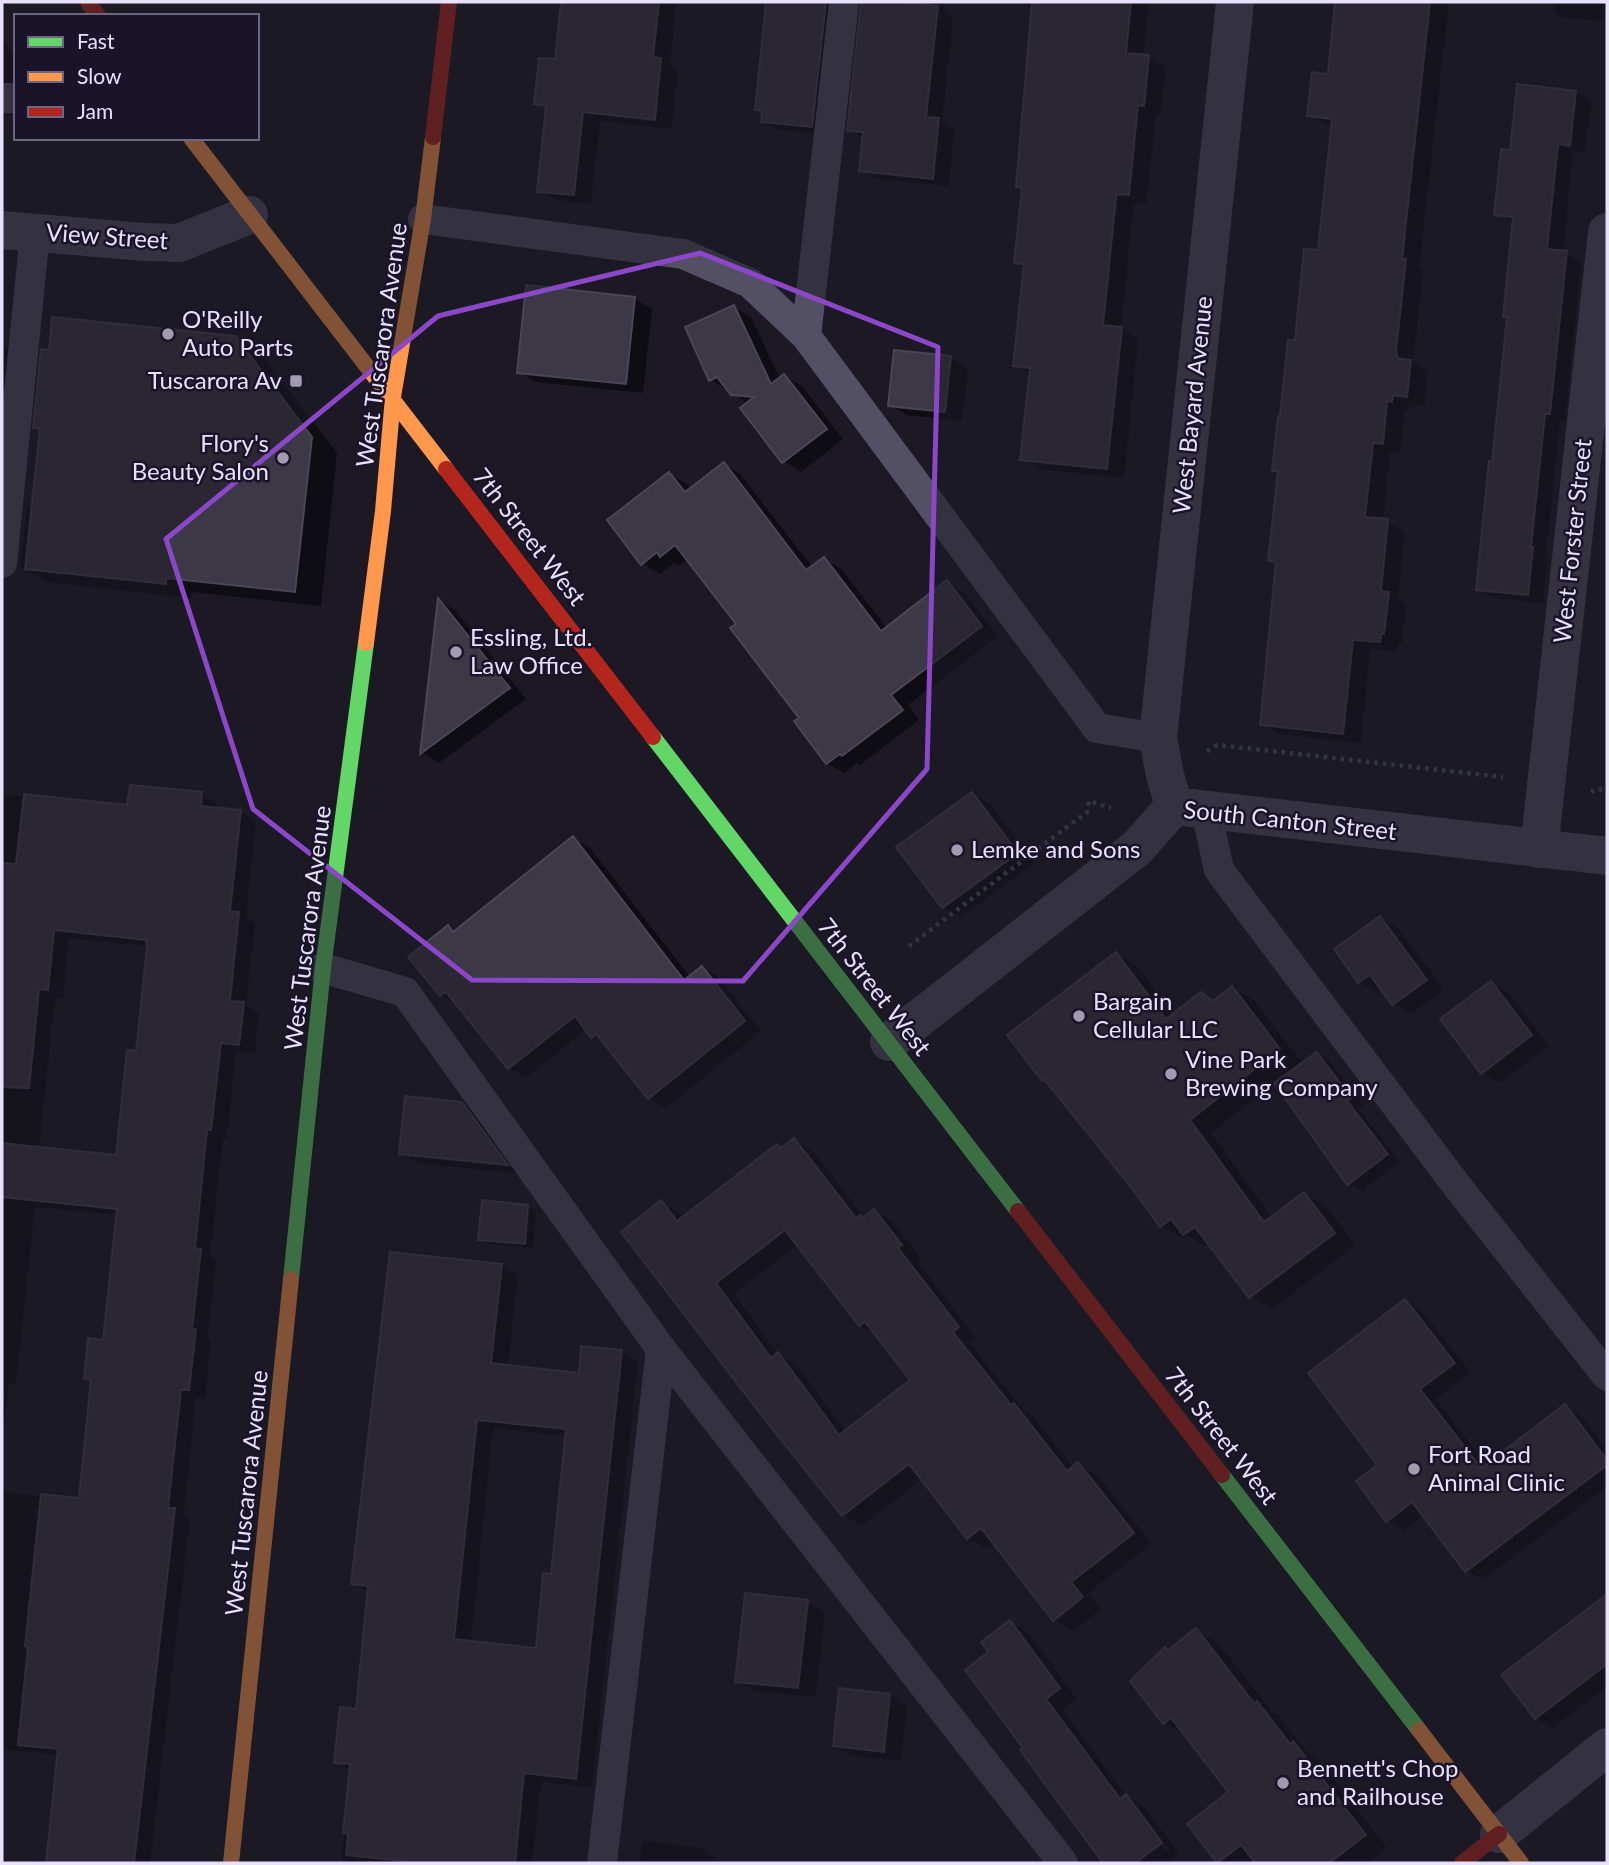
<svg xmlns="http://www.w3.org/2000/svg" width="1609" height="1865" viewBox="0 0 1609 1865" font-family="Lato,sans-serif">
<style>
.shadow{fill:#0007;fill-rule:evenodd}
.building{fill:#3c3846;stroke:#4a4557;stroke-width:2;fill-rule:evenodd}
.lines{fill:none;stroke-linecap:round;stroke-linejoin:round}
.path{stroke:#4e5765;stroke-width:4.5;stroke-dasharray:3.5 5;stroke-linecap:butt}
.lane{stroke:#534f65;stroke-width:30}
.street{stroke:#534f65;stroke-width:38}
.fast{stroke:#63d668;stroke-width:16}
.slow{stroke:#ff974d;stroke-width:16}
.jam{stroke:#b3261e;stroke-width:16}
.marked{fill:none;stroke:#8b47c8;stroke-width:5;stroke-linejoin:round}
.poi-dot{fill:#a09bb1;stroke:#1a142a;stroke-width:2.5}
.labels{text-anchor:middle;stroke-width:5;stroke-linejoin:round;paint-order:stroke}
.street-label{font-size:24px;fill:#e7e1fc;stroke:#1a142a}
.poi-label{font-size:24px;fill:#e7e1fc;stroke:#1a142a;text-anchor:start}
</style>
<rect width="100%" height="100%" fill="#1c1925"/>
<!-- shadow -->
<g class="shadow">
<polygon points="563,2 676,2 670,65 678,69 672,129 600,121 591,204 556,200 539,191 548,110 536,103 556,61"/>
<polygon points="768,2 845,2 828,135 779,130 763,121 764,113 757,109"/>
<polygon points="863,2 945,2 944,11 953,17 942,122 955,129 948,186 876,179 860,170 864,138 849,130"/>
<polygon points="1022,2 1149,2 1143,56 1149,57 1166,67 1161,114 1156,114 1146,204 1135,203 1133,208 1121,328 1138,339 1124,478 1039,469 1022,459 1031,374 1015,365 1025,267 1016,262 1024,190 1017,186 1033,9"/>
<polygon points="1337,2 1449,2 1419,269 1423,271 1413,362 1428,371 1424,406 1410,404 1409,411 1405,410 1400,453 1390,452 1383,521 1405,531 1398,599 1406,603 1402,643 1398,643 1397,651 1370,649 1361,743 1279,734 1262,724 1278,564 1270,560 1279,473 1274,470 1296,342 1320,252 1333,126 1327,125 1309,115 1329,76"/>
<polygon points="1555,2 1605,2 1603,21 1562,17 1554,12"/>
<polygon points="2,39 16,58 16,93 2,104"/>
<polygon points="1576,92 1591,101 1585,153 1573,152 1563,252 1581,262 1565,422 1560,421 1546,556 1548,557 1543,603 1493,598 1478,589 1509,318 1514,223 1496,214 1512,152"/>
<polygon points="527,287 635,299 652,309 643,393 536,382 519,372"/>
<polygon points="734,307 751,317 780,379 785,376 802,386 843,439 801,472 784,461 749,404 711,380"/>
<polygon points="234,338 261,354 337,453 321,606 192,592 191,598 46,582 20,567 27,507 33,508 42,431 35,427"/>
<polygon points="2,347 23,357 2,432"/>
<polygon points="950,358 968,368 962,421 907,415 890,405"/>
<polygon points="724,464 741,475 813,568 824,559 841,569 887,628 947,583 965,593 998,636 908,705 919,720 860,765 857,763 845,773 827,763 801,718 738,624 688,559 679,566 674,563 660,574 642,563 669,474 687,484 691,490"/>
<polygon points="439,601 455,610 526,699 439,763 422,753"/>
<path d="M2,794L129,807L202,794L217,803V810L240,812L256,821L246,918L255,923L246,1005L259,1013L255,1053L236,1051L227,1138H223L210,1257L216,1260L208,1338L211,1340L205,1398H196L184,1515L190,1519L150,1863H31V1861L48,1862L59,1755L2,1749V1488L6,1492L80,1500L92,1382L85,1378L105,1342L118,1215L35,1207L16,1384L9,1383L2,1448ZM69,938L147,946L138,1053L118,1157L39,1149L55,997L63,998Z"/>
<polygon points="972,794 990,804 1035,863 961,917 943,907"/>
<polygon points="573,838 590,848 690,977 702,968 718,977 761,1031 666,1108 649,1098 607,1045 593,1036 587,1029 526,1078 509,1068 457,1005 441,995 448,927 456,932"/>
<polygon points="1381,918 1398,928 1444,990 1411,1014 1394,1004 1382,988 1377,992 1360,982"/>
<polygon points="1116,954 1138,967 1174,1015 1214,1002 1232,988 1254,1000 1303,1064 1317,1054 1330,1061 1364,1106 1359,1110 1400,1162 1362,1191 1348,1183 1276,1082 1211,1133 1272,1218 1304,1194 1326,1206 1355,1246 1272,1309 1251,1296 1210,1244 1206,1247 1187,1235 1183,1238 1161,1226 1051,1084 1043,1079"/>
<polygon points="1491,983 1509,993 1549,1046 1500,1083 1482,1073"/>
<polygon points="462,1104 480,1114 523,1174 418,1163 401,1153"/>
<path d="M794,1140L813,1151L865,1218L874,1211L893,1222L920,1257L916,1260L976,1338L970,1343L1023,1410L1033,1416L1074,1468L1079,1464L1097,1475L1152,1544L1088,1593L1101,1609L1073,1631L1055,1620L995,1543L987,1549L968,1538L922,1479L862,1526L843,1515L661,1203L680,1214L684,1218ZM798,1244L860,1325L877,1335L913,1381L846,1432L797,1365L778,1354L734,1294Z"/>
<polygon points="528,1207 536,1212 533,1248 488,1244 479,1239"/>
<path d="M501,1265L518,1275L508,1367L580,1375L622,1352L638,1362L592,1787L541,1782L532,1863H341L351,1770L336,1762L357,1711L370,1593L352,1583ZM493,1428L567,1436L552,1576L537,1650L471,1643Z"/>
<polygon points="1406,1301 1422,1311 1471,1373 1436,1399 1487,1466 1565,1406 1582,1416 1607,1450 1607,1487 1483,1580 1466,1570 1424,1515 1404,1530 1387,1520 1379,1466"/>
<polygon points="807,1602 825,1612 816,1697 755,1691 737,1681"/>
<polygon points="1596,1605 1607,1612 1607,1687 1553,1728 1536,1718"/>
<path d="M1010,1622L1028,1632L1077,1699L1062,1709L1127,1797L1144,1806L1179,1854L1166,1863H1105L1022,1751L1025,1748L990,1653ZM1133,1807H1137L1169,1849L1166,1851Z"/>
<polygon points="1196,1630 1218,1643 1272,1712 1279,1716 1306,1751 1316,1756 1387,1848 1368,1863 1222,1863 1218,1861 1230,1792 1186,1735 1164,1723 1169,1651"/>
<polygon points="890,1695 907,1706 901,1761 852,1756 835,1746"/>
<polygon points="642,1841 698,1847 715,1857 715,1863 640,1863"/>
</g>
<!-- building -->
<g class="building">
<polygon points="561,2 659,2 653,57 661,58 655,120 583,112 574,195 537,192 546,106 534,104 539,58 555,59"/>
<polygon points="766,2 826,2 812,127 761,122 762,111 755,110"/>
<polygon points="861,2 899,2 938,6 926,117 939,118 933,179 859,171 863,132 847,131"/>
<polygon points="1032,2 1131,2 1126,53 1149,55 1144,106 1138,105 1129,195 1117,194 1116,198 1103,325 1122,327 1107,469 1020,460 1030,368 1013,366 1024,264 1014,263 1022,188 1016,187"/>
<polygon points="1335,2 1430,2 1402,259 1406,259 1396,351 1397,358 1411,360 1407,397 1393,395 1392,402 1387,401 1383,444 1373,443 1365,517 1388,519 1381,591 1389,592 1384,634 1381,634 1380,642 1353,640 1343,734 1260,725 1276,562 1268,561 1278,471 1272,471 1278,416 1280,416 1288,340 1295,340 1304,249 1318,250 1332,119 1307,116 1312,72 1328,74"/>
<polygon points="1517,84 1576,91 1570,146 1558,144 1547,249 1567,251 1550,414 1545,414 1531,547 1533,547 1528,595 1476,590 1489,461 1492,462 1507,317 1503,317 1513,217 1494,215 1501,149 1510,150"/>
<polygon points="526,285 635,297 626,384 517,373"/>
<polygon points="734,305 771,384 784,374 827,429 782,463 740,408 754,397 731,395 717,377 709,381 685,327"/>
<polygon points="52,317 235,336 312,437 295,592 166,578 166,584 25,569 40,429 33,428 41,349 49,350"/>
<polygon points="894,350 951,356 945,412 888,406"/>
<polygon points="724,462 806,570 824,557 881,631 947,580 982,626 891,695 903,710 842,756 840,754 826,764 794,721 799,718 730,628 736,624 675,545 660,557 657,552 641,565 607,520 669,472 685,492"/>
<polygon points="438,598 510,688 420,754"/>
<polygon points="130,785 202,792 201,806 241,810 230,911 239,912 230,1001 244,1002 239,1045 221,1043 211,1130 207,1130 195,1248 201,1249 192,1329 196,1329 189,1390 181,1390 168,1508 175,1508 134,1863 46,1863 58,1749 18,1745 28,1647 25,1646 41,1494 79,1498 91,1380 84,1379 88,1338 103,1340 117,1209 2,1197 2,1143 116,1155 127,1050 136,1051 147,948 146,940 54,930 48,990 39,989 29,1088 2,1087 2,863 16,864 24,794 127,805"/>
<polygon points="972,792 1018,853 942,908 896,847"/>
<polygon points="573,836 684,980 702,966 745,1021 648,1099 596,1034 591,1038 575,1016 508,1069 446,992 440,996 408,957 448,925 453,932"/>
<polygon points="1380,916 1427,980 1392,1005 1370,975 1358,983 1334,949"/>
<polygon points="1116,952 1166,1019 1201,992 1213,1001 1232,986 1280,1049 1190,1120 1264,1222 1304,1192 1335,1233 1249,1298 1195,1227 1183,1235 1171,1219 1160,1227 1131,1187 1044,1079 1042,1081 1007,1035"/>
<polygon points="1491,981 1532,1035 1481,1074 1440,1019"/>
<polygon points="1317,1052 1351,1098 1347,1101 1388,1154 1347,1185 1274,1083"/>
<polygon points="405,1096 462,1102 508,1165 399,1154"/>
<path d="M794,1138L856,1218L860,1215L863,1218L874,1209L902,1245L898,1248L959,1327L953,1332L1011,1405L1014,1403L1067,1471L1078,1462L1134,1533L1071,1582L1083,1597L1053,1621L981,1528L967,1539L909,1464L842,1516L765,1420L621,1232L661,1200L677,1221L777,1144L781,1148ZM785,1230L859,1326L865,1322L910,1380L839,1435L778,1352L771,1358L716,1283Z"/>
<polygon points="482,1200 528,1205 525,1244 478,1240"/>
<path d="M390,1252L502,1264L491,1363L579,1373L581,1346L622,1350L576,1779L524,1773L515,1863H424L346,1855L348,1834L343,1833L350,1764L334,1763L340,1707L356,1709L368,1586L351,1584ZM477,1420L566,1429L551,1574L543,1573L536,1648L454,1639Z"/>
<polygon points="1405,1299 1455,1363 1420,1389 1481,1468 1565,1404 1607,1460 1607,1465 1465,1572 1412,1502 1386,1522 1356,1481 1377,1465 1308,1373"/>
<polygon points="745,1593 808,1600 798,1688 735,1682"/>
<polygon points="1607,1594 1607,1664 1535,1719 1501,1675"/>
<polygon points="1010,1620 1060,1688 1046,1699 1120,1799 1126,1794 1162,1843 1135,1863 1103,1863 1020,1750 1023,1748 965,1670 988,1652 981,1642"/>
<polygon points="1196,1628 1254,1703 1257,1701 1290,1744 1293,1741 1366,1835 1329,1863 1255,1863 1241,1845 1217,1863 1187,1824 1228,1792 1171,1718 1163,1724 1130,1681 1165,1647 1168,1650"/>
<polygon points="839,1688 890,1694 884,1752 833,1746"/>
</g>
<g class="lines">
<!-- path -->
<g class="path">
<polyline points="1207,751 1217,745 1503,777"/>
<polyline points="1591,792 1596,789 1607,790"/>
<polyline points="909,946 1087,812 1089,801 1111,808"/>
</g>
<!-- lane -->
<g class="lane">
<polyline points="2,98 16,98"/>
<polyline points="423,219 683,254 750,283 806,336 1097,728 1158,738"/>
<polyline points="806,336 844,2"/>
<polyline points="2,563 35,233"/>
<polyline points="1206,810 1219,870 1454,1182 1607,1376"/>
<polyline points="323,968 405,992 661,1349 1063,1863"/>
<polyline points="602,1863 661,1349"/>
</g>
<!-- street -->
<g class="street">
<polyline points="2,230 144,242 179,243 249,215"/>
<polyline points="1174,806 1165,775 1158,738 1235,2"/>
<polyline points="1539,849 1607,232"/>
<polyline points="889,1042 1137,848 1174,806 1607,856"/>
<polyline points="1499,1834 1607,1747"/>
</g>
<!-- fast -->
<g class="fast">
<polyline points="653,737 1018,1211"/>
<polyline points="291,1279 323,968 366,643"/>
<polyline points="1222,1475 1419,1730"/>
</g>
<!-- slow -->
<g class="slow">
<polyline points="191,138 446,469"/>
<polyline points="366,643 383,511 393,397 423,219 433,137"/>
<polyline points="1419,1730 1521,1863"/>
<polyline points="231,1863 291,1279"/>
</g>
<!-- jam -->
<g class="jam">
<polyline points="88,2 98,16"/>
<polyline points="433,137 449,2"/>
<polyline points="446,469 653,737"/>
<polyline points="1018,1211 1222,1475"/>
<polyline points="1462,1863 1499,1834"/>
</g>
</g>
<!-- marked area -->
<path d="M0 0H1609V1865H0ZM700,253L938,347L927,769L743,981L472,980L253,809L166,539L438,316Z" fill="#1c1925" fill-opacity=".55" fill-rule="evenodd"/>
<path class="marked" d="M700,253L938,347L927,769L743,981L472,980L253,809L166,539L438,316Z"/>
<!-- markers -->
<g class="poi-dot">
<circle cx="168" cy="334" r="7"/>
<rect x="289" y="374" width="14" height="14" rx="3.5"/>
<circle cx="283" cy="458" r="7"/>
<circle cx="456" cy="652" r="7"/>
<circle cx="957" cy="850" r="7"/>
<circle cx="1079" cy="1016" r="7"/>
<circle cx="1171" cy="1074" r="7"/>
<circle cx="1414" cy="1469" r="7"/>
<circle cx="1283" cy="1783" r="7"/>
</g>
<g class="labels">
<!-- street labels -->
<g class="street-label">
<text transform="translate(107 237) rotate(4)" y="8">View Street</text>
<text transform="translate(382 345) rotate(-82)" y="8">West Tuscarora Avenue</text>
<text transform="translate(1193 405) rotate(-84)" y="8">West Bayard Avenue</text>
<text transform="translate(529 537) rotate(52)" y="8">7th Street West</text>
<text transform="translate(1573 541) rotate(-84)" y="8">West Forster Street</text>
<text transform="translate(1290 821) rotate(6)" y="8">South Canton Street</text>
<text transform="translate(308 928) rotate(-83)" y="8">West Tuscarora Avenue</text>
<text transform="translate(874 987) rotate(52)" y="8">7th Street West</text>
<text transform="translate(1221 1436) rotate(52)" y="8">7th Street West</text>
<text transform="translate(247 1493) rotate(-84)" y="8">West Tuscarora Avenue</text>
</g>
<!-- poi labels -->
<g class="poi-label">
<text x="182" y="328">O'Reilly<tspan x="182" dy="28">Auto Parts</tspan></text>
<text x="282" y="389" text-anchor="end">Tuscarora Av</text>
<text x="269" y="452" text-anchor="end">Flory's<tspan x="269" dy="28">Beauty Salon</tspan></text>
<text x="470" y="646">Essling, Ltd.<tspan x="470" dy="28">Law Office</tspan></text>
<text x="971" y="858">Lemke and Sons</text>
<text x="1093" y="1010">Bargain<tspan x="1093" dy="28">Cellular LLC</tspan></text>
<text x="1185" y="1068">Vine Park<tspan x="1185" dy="28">Brewing Company</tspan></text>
<text x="1428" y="1463">Fort Road<tspan x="1428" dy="28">Animal Clinic</tspan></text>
<text x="1297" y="1777">Bennett's Chop<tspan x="1297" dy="28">and Railhouse</tspan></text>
</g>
</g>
<!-- border -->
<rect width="1609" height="1865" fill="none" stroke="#e7e1fc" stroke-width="7"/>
<!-- legend -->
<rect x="14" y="14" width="245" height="126" fill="#1a142a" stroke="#6c667e" stroke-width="2"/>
<rect x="28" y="37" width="35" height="10" fill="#63d668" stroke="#6c667e" stroke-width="2"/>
<text x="77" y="49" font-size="21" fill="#e7e1fc">Fast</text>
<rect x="28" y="72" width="35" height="10" fill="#ff974d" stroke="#6c667e" stroke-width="2"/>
<text x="77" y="84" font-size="21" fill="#e7e1fc">Slow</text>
<rect x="28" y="107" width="35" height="10" fill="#b3261e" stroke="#6c667e" stroke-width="2"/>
<text x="77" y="119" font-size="21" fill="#e7e1fc">Jam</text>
</svg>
